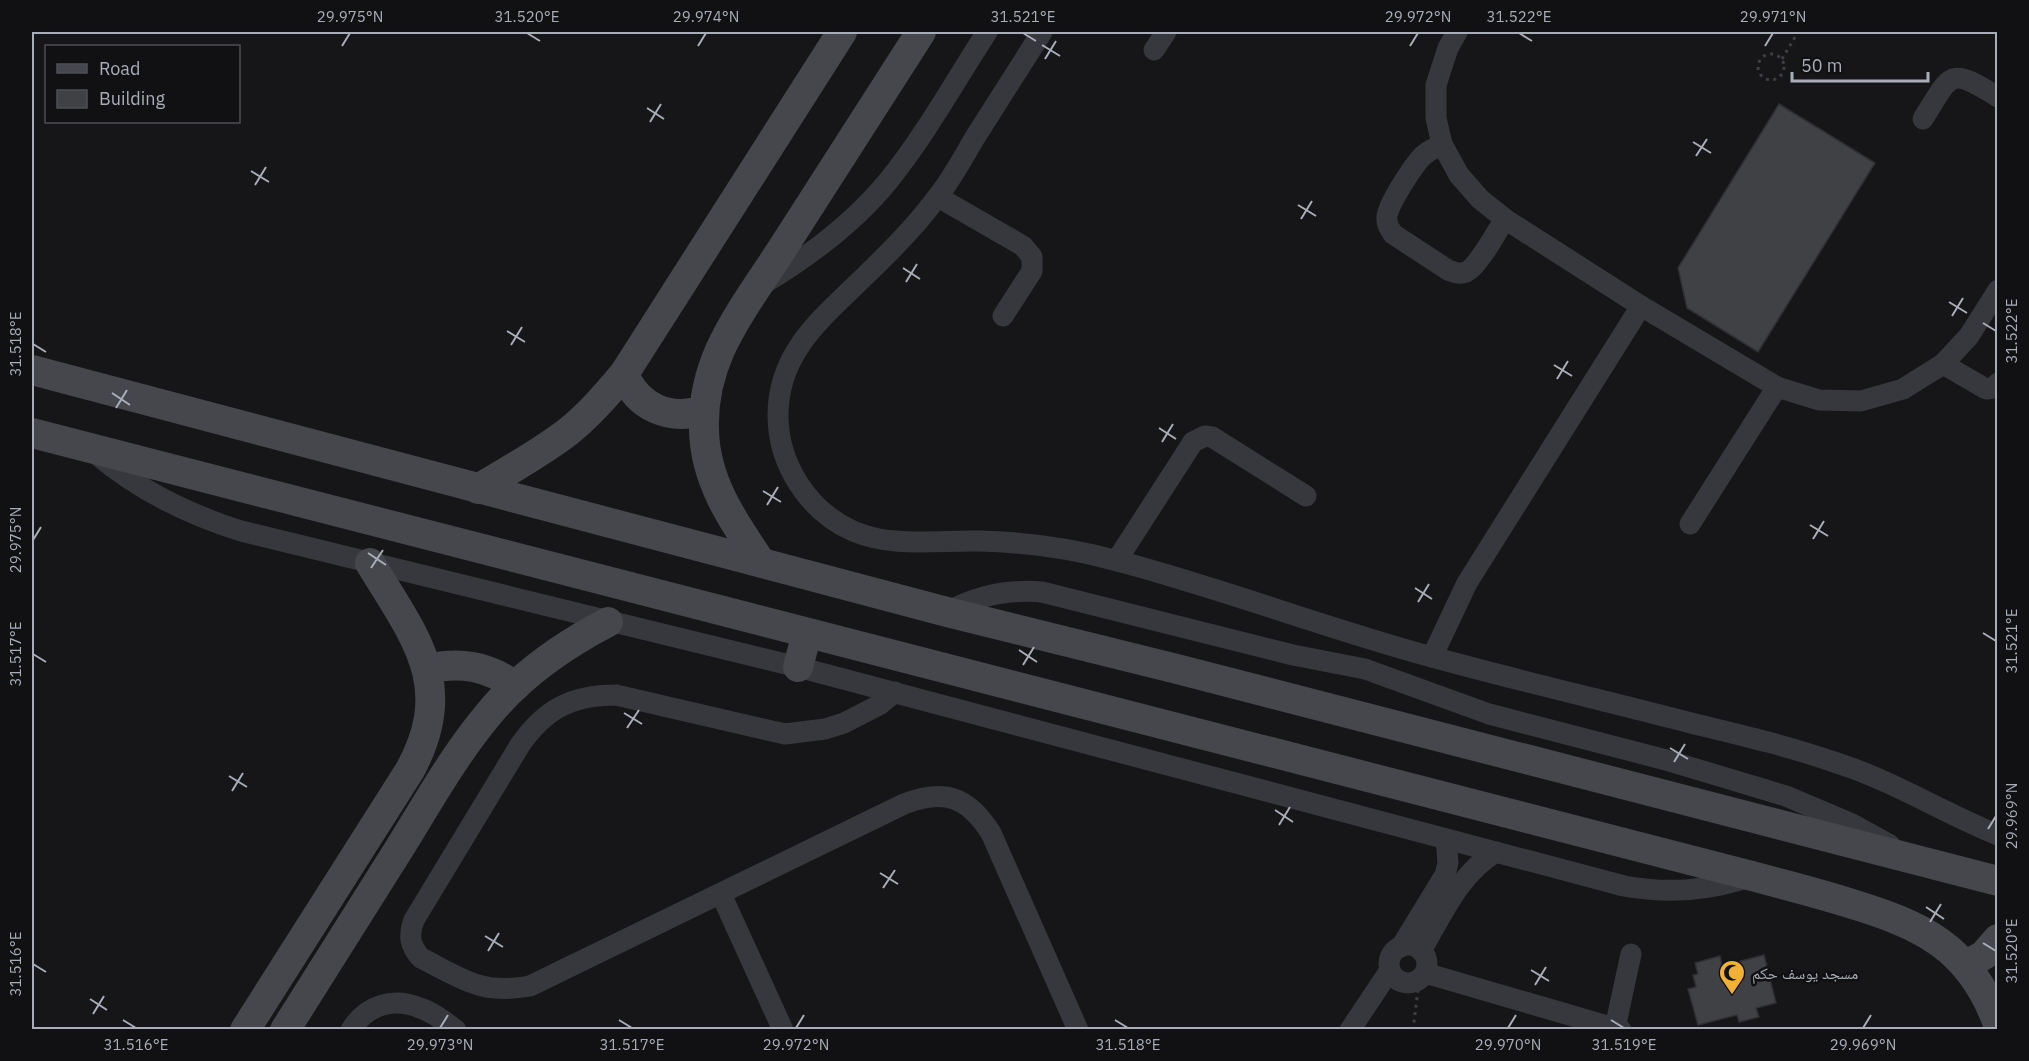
<svg xmlns="http://www.w3.org/2000/svg" width="2029" height="1061" viewBox="0 0 2029 1061" font-family="'IBM Plex Sans','Noto Naskh Arabic',sans-serif">
<style>
.building{fill:#404145;stroke:#303034;stroke-width:1.5}
.lines{fill:none;stroke-linecap:round;stroke-linejoin:round}
.path{stroke:#3d3f44;stroke-width:3;stroke-dasharray:3 4.5;stroke-linecap:butt}
.street{stroke:#37383d;stroke-width:21}
.secondary{stroke:#45474d;stroke-width:30}
.ticks{fill:none;stroke:#a8adb8;stroke-width:2}
.labels{text-anchor:middle;stroke-width:5;stroke-linejoin:round;paint-order:stroke}
.poi-label{font-size:16px;fill:#a8adb8;stroke:#111113;text-anchor:start}
.neatline{fill:none;stroke:#a8adb8;stroke-width:2}
.ticks-label{font-size:15px;text-anchor:middle;fill:#a8adb8}
</style>
<rect width="100%" height="100%" fill="#161618"/>
<!-- building -->
<g class="building">
<polygon points="1779,104 1875,163 1758,352 1687,308 1678,268"/>
<polygon points="1764,955 1776,1003 1756,1008 1759,1017 1739,1022 1737,1015 1698,1025 1688,989 1696,987 1693,975 1698,974 1695,963 1720,956 1722,966"/>
</g>
<g class="lines">
<!-- path -->
<g class="path">
<circle cx="1771" cy="67" r="13"/>
<polyline points="1782,59 1798,32"/>
<polyline points="1413,1030 1418,990"/>
</g>
<!-- street -->
<g class="street">
<path d="M1042,32C1020,67 997,103 974,139C962,160 950,182 935,200C915,227 891,251 867,274C825,316 778,350 778,415C778,464 808,511 853,531C892,548 937,540 979,541C1024,542 1070,548 1114,560C1222,588 1327,629 1436,658C1520,681 1606,701 1691,723C1741,735 1792,747 1840,764C1895,782 1944,813 1998,835"/>
<polyline points="1457,32 1448,48 1436,85 1436,118 1442,144 1459,175 1480,199 1505,219 1641,306 1777,387 1819,400 1861,401 1903,389 1943,364 1969,336 1998,290"/>
<polyline points="1154,50 1166,32"/>
<path d="M1923,119C1952,73 1948,66 1998,97"/>
<path d="M1442,144C1437,147 1430,150 1425,154C1415,162 1389,203 1387,216C1386,223 1389,228 1393,234L1448,270C1454,272 1459,275 1466,272C1478,267 1497,231 1505,219"/>
<polyline points="938,197 1023,246 1032,257 1032,271 1003,316"/>
<path d="M763,284C810,256 854,223 889,180C926,134 955,81 987,32"/>
<polyline points="1943,364 1986,389 1993,388 1998,383"/>
<path d="M95,453C138,490 187,514 241,531L798,667L1624,886C1669,894 1709,891 1752,876"/>
<polyline points="1690,524 1777,387"/>
<polyline points="1117,560 1193,442 1205,436 1212,437 1306,496"/>
<path d="M947,612C978,595 1008,589 1042,592L1293,655L1365,669L1489,714L1666,760L1786,796L1852,824L1890,845"/>
<polyline points="1432,657 1467,583 1641,306"/>
<path d="M895,692L879,705L844,723L825,729L785,734L616,695C572,695 545,709 520,745L414,920C408,936 410,946 421,958C463,979 481,995 530,986L904,804C945,788 968,797 991,833L1078,1030"/>
<polyline points="721,894 783,1030"/>
<circle cx="1408" cy="964" r="19"/>
<polyline points="1401,947 1445,875 1448,863 1446,839"/>
<path d="M1421,951C1442,915 1459,874 1496,852"/>
<polyline points="1425,973 1621,1030"/>
<polyline points="1615,1028 1631,954"/>
<path d="M351,1030C366,1005 393,997 420,1008C433,1012 445,1022 456,1030"/>
<polyline points="1350,1030 1390,970"/>
</g>
<!-- secondary -->
<g class="secondary">
<polyline points="32,370 947,612 1177,669 1998,881"/>
<path d="M624,374C638,408 670,421 704,410"/>
<path d="M32,433L1752,876C1785,885 1817,893 1849,903C1922,925 1970,947 1998,1024"/>
<path d="M478,489C509,470 541,453 569,431C590,414 607,394 624,374L842,32"/>
<path d="M760,561C733,521 705,481 704,430C703,403 709,375 720,350C738,311 766,275 789,238C833,169 877,100 921,32"/>
<polyline points="798,667 807,633"/>
<path d="M427,669C460,661 488,666 515,686"/>
<polyline points="1966,965 1984,955 1998,939"/>
<path d="M245,1030L410,770C457,684 414,636 370,563"/>
<path d="M285,1030C323,969 361,909 399,849C427,804 453,757 487,716C520,675 562,646 608,622"/>
</g>
</g>
<!-- ticks -->
<path class="ticks" d="M527,33L540,41M1023,33L1036,41M1519,33L1532,41M1042,45L1060,56M342,46L350,33M698,46L706,33M1410,46L1418,33M1765,46L1773,33M1045,59L1056,41M647,108L664,119M650,122L661,104M1693,142L1711,153M1696,156L1707,139M251,171L269,182M255,185L266,167M1298,205L1316,216M1301,219L1312,201M903,268L920,279M906,282L917,264M1949,302L1967,313M1952,316L1963,298M1983,323L1996,331M507,331L525,342M33,344L46,352M511,345L522,327M1554,365L1572,376M1557,379L1568,361M112,393L130,405M116,408L127,390M1159,428L1176,439M1162,442L1173,424M763,491L781,502M767,505L778,487M1810,525L1828,536M1813,539L1824,521M33,540L41,527M368,553L386,565M371,568L383,550M1415,588L1432,599M1418,602L1429,584M1983,633L1996,641M1019,650L1037,662M33,654L46,662M1023,665L1034,647M624,713L642,724M627,728L639,710M1670,748L1688,759M1674,762L1685,744M229,776L247,787M232,791L243,773M1275,810L1293,822M1279,825L1290,807M1988,829L1996,816M880,873L898,884M883,888L895,870M1926,907L1944,919M1930,922L1941,904M485,936L503,947M1983,943L1996,951M488,951L499,933M33,964L46,972M1531,970L1549,981M1535,985L1546,967M90,999L107,1010M93,1014L104,996M123,1020L136,1028M619,1020L632,1028M1115,1020L1128,1028M1611,1020L1624,1028M440,1028L448,1015M796,1028L804,1015M1508,1028L1516,1015M1863,1028L1871,1015"/>
<!-- icons -->
<defs>
<symbol id="mosque-pin" viewBox="-11 -11 22 30"><path d="M0 17L-7.5 6A9.5 9.5 0 1 1 7.5 6Z" fill="#f2b134" stroke="#111113"/><path d="M3.5-4.9A6 6 0 1 0 3.5 4.9A5 5 0 1 1 3.5-4.9Z" fill="#111"/></symbol>
</defs>
<g fill-rule="evenodd">
<use href="#mosque-pin" x="1717" y="958" width="30" height="40"/>
</g>
<g class="labels">
<!-- poi labels -->
<g class="poi-label">
<text x="1752" y="979">مسجد يوسف حكم</text>
</g>
</g>
<!-- border -->
<rect width="2029" height="1061" fill="none" stroke="#111113" stroke-width="66"/>
<!-- legend -->
<rect x="45" y="45" width="195" height="78" fill="#111113" stroke="#4d4f55" stroke-width="1.5"/>
<rect x="57" y="64" width="30" height="9" fill="#45474d" stroke="#4d4f55" stroke-width="1.5"/>
<text x="99" y="75" font-size="18" fill="#a8adb8">Road</text>
<rect x="57" y="90" width="30" height="18" fill="#404145" stroke="#4d4f55" stroke-width="1.5"/>
<text x="99" y="105" font-size="18" fill="#a8adb8">Building</text>
<!-- scale -->
<path d="M1792 72v9h136v-9" fill="none" stroke="#a8adb8" stroke-width="3"/>
<text x="1801" y="72" font-size="18" fill="#a8adb8" stroke="#111113" stroke-width="4.5" paint-order="stroke">50 m</text>
<rect x="33" y="33" width="1963" height="995" class="neatline"/>
<g class="ticks-label">
<text x="350" y="22">29.975°N</text>
<text x="527" y="22">31.520°E</text>
<text x="706" y="22">29.974°N</text>
<text x="1023" y="22">31.521°E</text>
<text x="1418" y="22">29.972°N</text>
<text x="1519" y="22">31.522°E</text>
<text x="1773" y="22">29.971°N</text>
<text transform="translate(2012 331) rotate(-90)" y="5">31.522°E</text>
<text transform="translate(16 344) rotate(-90)" y="5">31.518°E</text>
<text transform="translate(16 540) rotate(-90)" y="5">29.975°N</text>
<text transform="translate(2012 641) rotate(-90)" y="5">31.521°E</text>
<text transform="translate(16 654) rotate(-90)" y="5">31.517°E</text>
<text transform="translate(2012 816) rotate(-90)" y="5">29.969°N</text>
<text transform="translate(2012 951) rotate(-90)" y="5">31.520°E</text>
<text transform="translate(16 964) rotate(-90)" y="5">31.516°E</text>
<text x="136" y="1050">31.516°E</text>
<text x="440" y="1050">29.973°N</text>
<text x="632" y="1050">31.517°E</text>
<text x="796" y="1050">29.972°N</text>
<text x="1128" y="1050">31.518°E</text>
<text x="1508" y="1050">29.970°N</text>
<text x="1624" y="1050">31.519°E</text>
<text x="1863" y="1050">29.969°N</text>
</g>
</svg>
